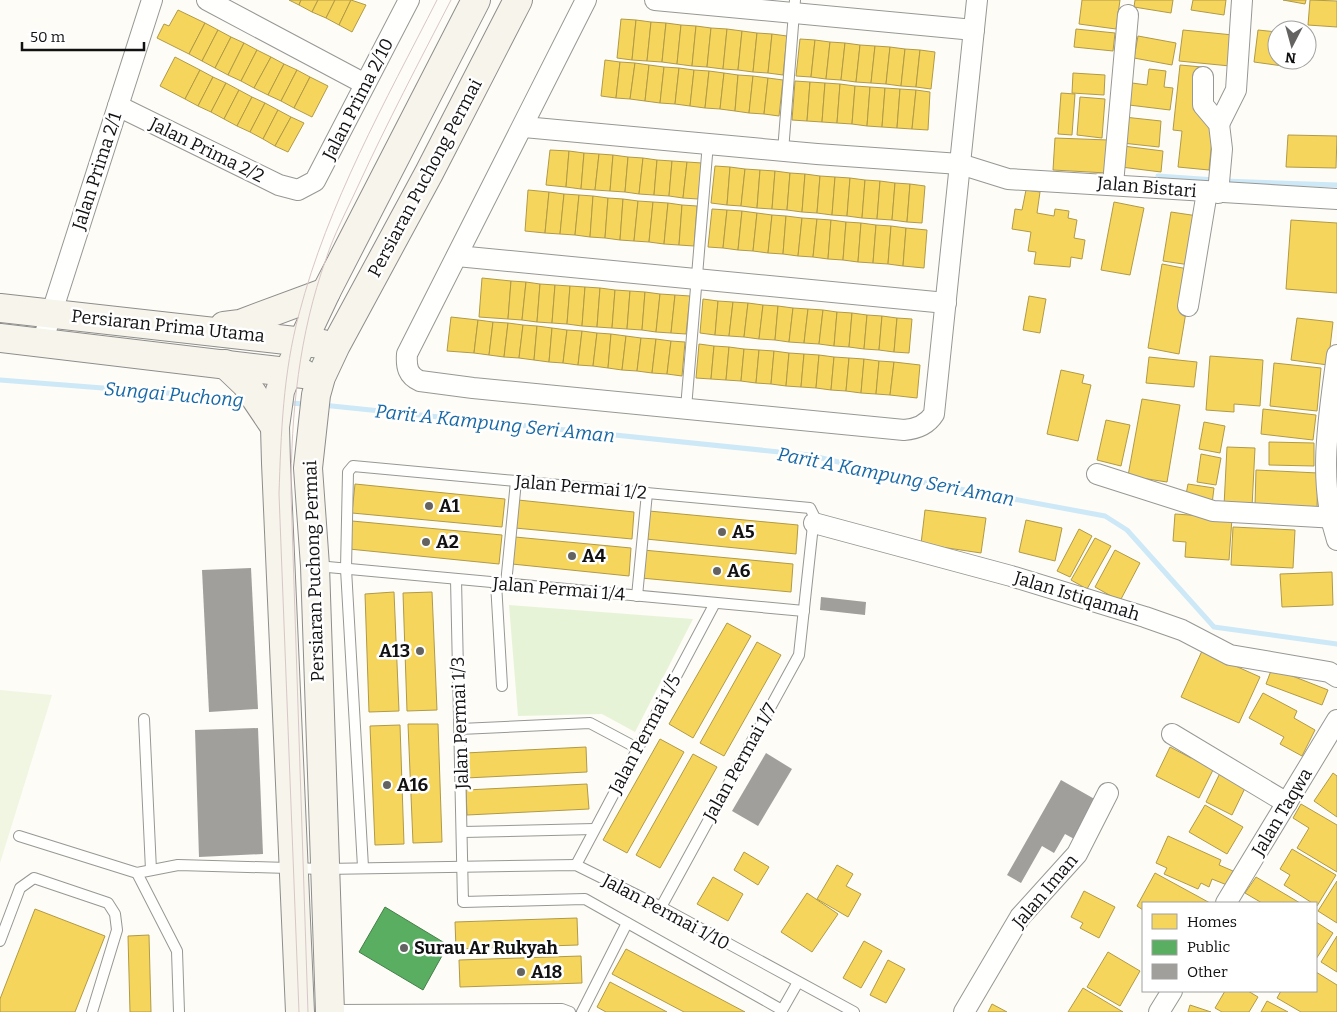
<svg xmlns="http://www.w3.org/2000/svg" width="1337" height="1012" viewBox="0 0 1337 1012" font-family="Bitter,serif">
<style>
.green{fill:#e7f3d7}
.pitch{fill:#f0f6e1}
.homes{fill:#f6d55c;stroke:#b19a46}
.public{fill:#5aae61;stroke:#447f49}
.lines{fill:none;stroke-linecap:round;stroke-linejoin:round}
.stream{stroke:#cde8f7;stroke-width:5}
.building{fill:#a19f9c}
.service-casing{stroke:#979795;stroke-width:12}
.minor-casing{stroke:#979795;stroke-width:22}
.secondary-casing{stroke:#8e8d8b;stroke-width:30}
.service{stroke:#fffffe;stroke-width:10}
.minor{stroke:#fffffe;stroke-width:20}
.secondary{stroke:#f6f4eb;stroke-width:28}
.tram{stroke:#d9c6c7;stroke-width:1}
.poi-dot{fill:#646362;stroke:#fff;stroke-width:2}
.labels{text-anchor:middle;stroke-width:5;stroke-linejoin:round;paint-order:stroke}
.street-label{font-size:18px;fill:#111;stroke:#fff}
.poi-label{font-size:18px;font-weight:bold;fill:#111;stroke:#fff;text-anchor:start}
.water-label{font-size:19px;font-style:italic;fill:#1768a6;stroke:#fff}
</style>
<rect width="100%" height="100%" fill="#fdfcf7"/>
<!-- green -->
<polygon class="green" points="509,605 693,619 635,732 602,714 518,716"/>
<!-- pitch -->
<polygon class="pitch" points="0,690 52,695 0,863"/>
<!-- homes -->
<g class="homes">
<polygon points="289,0 301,0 299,5"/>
<polygon points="301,0 318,0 312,12 299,5"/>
<polygon points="318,0 335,0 326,18 312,12"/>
<polygon points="335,0 351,0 339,25 326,18"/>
<polygon points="351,0 366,5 352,32 339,25"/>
<polygon points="1082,0 1120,0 1116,29 1079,24"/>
<polygon points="1135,0 1173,0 1171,13 1134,7"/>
<polygon points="1193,0 1226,0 1224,15 1191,10"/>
<polygon points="1283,0 1306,0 1305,4"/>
<polygon points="1310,0 1337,1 1337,27 1308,25"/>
<polygon points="178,10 205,23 189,54 157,38 164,24 169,26"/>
<polygon points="621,19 636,20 632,60 617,58"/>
<polygon points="636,20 651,22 647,61 632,60"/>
<polygon points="651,22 666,23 662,62 647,61"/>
<polygon points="205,23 218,30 202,61 189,54"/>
<polygon points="666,23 681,25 677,64 662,62"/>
<polygon points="681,25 696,26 692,66 677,64"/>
<polygon points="696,26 711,28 707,67 692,66"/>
<polygon points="711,28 727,29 723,69 707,67"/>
<polygon points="727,29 742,31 738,70 723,69"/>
<polygon points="1076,29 1115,33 1113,51 1074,47"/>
<polygon points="218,30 231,37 215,68 202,61"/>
<polygon points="1183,30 1233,35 1230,66 1179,61"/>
<polygon points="1258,30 1277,32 1277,60 1291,60 1290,67 1254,62"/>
<polygon points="742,31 757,33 753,72 738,70"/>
<polygon points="757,33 772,34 768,73 753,72"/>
<polygon points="772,34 787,36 783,75 768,73"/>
<polygon points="1138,36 1176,43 1172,65 1134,58"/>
<polygon points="231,37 244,43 228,75 215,68"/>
<polygon points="800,39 815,40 811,77 796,76"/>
<polygon points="815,40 830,42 826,79 811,77"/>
<polygon points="830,42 845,43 841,80 826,79"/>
<polygon points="244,43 257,50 241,81 228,75"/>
<polygon points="845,43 860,45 856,82 841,80"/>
<polygon points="860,45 875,46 871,83 856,82"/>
<polygon points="875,46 890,47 886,84 871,83"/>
<polygon points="890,47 905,49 901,86 886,84"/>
<polygon points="905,49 920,50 916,87 901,86"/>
<polygon points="257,50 271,57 254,88 241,81"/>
<polygon points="920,50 935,52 931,89 916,87"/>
<polygon points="175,57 200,70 185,99 160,86"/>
<polygon points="271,57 284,64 268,95 254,88"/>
<polygon points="605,60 620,62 616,98 601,96"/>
<polygon points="620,62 635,63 630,99 616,98"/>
<polygon points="635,63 649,65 645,101 630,99"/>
<polygon points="284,64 297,70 281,101 268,95"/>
<polygon points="649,65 664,67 660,103 645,101"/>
<polygon points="1180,65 1202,67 1197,112 1214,120 1209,170 1178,167 1182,131 1173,130"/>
<polygon points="664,67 679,68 675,104 660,103"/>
<polygon points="679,68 694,70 690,106 675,104"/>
<polygon points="1149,69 1166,71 1164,87 1173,88 1170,110 1129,105 1132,83 1147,85"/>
<polygon points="200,70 213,77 198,106 185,99"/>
<polygon points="297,70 310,77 294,108 281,101"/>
<polygon points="694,70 709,71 705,108 690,106"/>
<polygon points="709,71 724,73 720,109 705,108"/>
<polygon points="724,73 738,75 735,111 720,109"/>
<polygon points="1073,73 1105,75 1104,95 1072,93"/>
<polygon points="738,75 753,76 749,113 735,111"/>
<polygon points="753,76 768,78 764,114 749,113"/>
<polygon points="213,77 226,83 211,112 198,106"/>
<polygon points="310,77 328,86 312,117 294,108"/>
<polygon points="768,78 783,80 779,116 764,114"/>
<polygon points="795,81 810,82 807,121 792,120"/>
<polygon points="810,82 825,83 822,122 807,121"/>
<polygon points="226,83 239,90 224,119 211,112"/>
<polygon points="825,83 840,84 837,123 822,122"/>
<polygon points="840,84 855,86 852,124 837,123"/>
<polygon points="855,86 870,87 867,126 852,124"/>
<polygon points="870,87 885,88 882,127 867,126"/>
<polygon points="885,88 900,89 897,128 882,127"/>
<polygon points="900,89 916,90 912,129 897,128"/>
<polygon points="239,90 252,97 237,126 224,119"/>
<polygon points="916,90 930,92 928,130 912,129"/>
<polygon points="1061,93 1075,94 1072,135 1058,134"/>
<polygon points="252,97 265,103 250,132 237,126"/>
<polygon points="1080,97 1105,99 1102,138 1077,135"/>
<polygon points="265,103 278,110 263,139 250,132"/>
<polygon points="278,110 291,117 275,146 263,139"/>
<polygon points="291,117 304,123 288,152 275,146"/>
<polygon points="1124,117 1161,121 1159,147 1122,143"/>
<polygon points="1288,135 1337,136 1336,168 1286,167"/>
<polygon points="1055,138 1108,140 1107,173 1053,170"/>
<polygon points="1123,146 1163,151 1161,172 1121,167"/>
<polygon points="550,150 569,151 566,187 546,185"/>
<polygon points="569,151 584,153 581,189 566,187"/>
<polygon points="584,153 599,154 595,190 581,189"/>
<polygon points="599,154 613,155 610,191 595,190"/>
<polygon points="613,155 628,157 625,192 610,191"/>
<polygon points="628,157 643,158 639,194 625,192"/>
<polygon points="643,158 657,160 654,195 639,194"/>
<polygon points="657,160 672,161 669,196 654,195"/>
<polygon points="672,161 687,162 683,198 669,196"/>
<polygon points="687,162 702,163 698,199 683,198"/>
<polygon points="715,166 730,167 727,205 711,203"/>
<polygon points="730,167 745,169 741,206 727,205"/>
<polygon points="745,169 760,170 757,208 741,206"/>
<polygon points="760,170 775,171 772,209 757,208"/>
<polygon points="775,171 790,173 787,210 772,209"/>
<polygon points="790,173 805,174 802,212 787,210"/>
<polygon points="805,174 820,176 817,213 802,212"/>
<polygon points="820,176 835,177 832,215 817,213"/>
<polygon points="835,177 850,178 847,216 832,215"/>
<polygon points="850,178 865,180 862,218 847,216"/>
<polygon points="865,180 880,181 877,219 862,218"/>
<polygon points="880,181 895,183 892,220 877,219"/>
<polygon points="895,183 910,184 907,222 892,220"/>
<polygon points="910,184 925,186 922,223 907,222"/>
<polygon points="528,190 549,192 545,233 525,231"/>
<polygon points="1026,190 1040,192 1037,213 1054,216 1055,209 1069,211 1068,218 1077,220 1074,238 1085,240 1082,259 1071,257 1070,267 1034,264 1036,252 1028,251 1031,232 1012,229 1015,209 1022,210"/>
<polygon points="549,192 564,194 560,234 545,233"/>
<polygon points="564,194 579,195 575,235 560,234"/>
<polygon points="579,195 593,196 590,237 575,235"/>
<polygon points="593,196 608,198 605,238 590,237"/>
<polygon points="608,198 623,199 620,240 605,238"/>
<polygon points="623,199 638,201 634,241 620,240"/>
<polygon points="638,201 653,202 649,242 634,241"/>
<polygon points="653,202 668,203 664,244 649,242"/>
<polygon points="1114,202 1144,208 1130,275 1101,270"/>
<polygon points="668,203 682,205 679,245 664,244"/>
<polygon points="682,205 697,206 694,246 679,245"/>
<polygon points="712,209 727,210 723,248 708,247"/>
<polygon points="727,210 742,211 738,250 723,248"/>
<polygon points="742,211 757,213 753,251 738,250"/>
<polygon points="1171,212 1198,216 1190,265 1163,261"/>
<polygon points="757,213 772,215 768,253 753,251"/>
<polygon points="772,215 786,216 783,254 768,253"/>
<polygon points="786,216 802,218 798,256 783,254"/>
<polygon points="802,218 817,219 813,257 798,256"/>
<polygon points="817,219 831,220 828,259 813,257"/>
<polygon points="831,220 846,222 843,260 828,259"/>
<polygon points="1291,220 1337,223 1337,293 1286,289"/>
<polygon points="846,222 861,223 858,262 843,260"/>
<polygon points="861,223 876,225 873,263 858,262"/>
<polygon points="876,225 891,226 888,264 873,263"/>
<polygon points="891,226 906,228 903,266 888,264"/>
<polygon points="906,228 927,230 924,268 903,266"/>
<polygon points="1162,264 1193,270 1179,354 1148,348"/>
<polygon points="482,278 511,281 508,319 479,317"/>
<polygon points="511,281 526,282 522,320 508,319"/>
<polygon points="526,282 540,284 537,322 522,320"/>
<polygon points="540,284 555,285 552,323 537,322"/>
<polygon points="555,285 570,286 567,324 552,323"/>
<polygon points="570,286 585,287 582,326 567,324"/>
<polygon points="585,287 600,288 597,327 582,326"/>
<polygon points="600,288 615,290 612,328 597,327"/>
<polygon points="615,290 630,291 627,329 612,328"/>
<polygon points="630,291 645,292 642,330 627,329"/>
<polygon points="645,292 660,294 656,332 642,330"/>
<polygon points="660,294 675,295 671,333 656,332"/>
<polygon points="675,295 690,296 686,334 671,333"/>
<polygon points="1029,296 1046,299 1040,333 1023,330"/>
<polygon points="703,299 718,301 715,335 700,333"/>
<polygon points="718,301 733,302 729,336 715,335"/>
<polygon points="733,302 748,303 744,337 729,336"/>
<polygon points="748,303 763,305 759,339 744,337"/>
<polygon points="763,305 778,306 775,340 759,339"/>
<polygon points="778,306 793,308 789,342 775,340"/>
<polygon points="793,308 808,309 804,343 789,342"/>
<polygon points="808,309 823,310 819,344 804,343"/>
<polygon points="823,310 837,312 834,346 819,344"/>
<polygon points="837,312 852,313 849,347 834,346"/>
<polygon points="852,313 867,315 864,349 849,347"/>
<polygon points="867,315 882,316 879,350 864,349"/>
<polygon points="882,316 897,318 894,352 879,350"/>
<polygon points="451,317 478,320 474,353 447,351"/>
<polygon points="897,318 912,319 909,353 894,352"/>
<polygon points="1297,318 1333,322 1328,365 1291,360"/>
<polygon points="478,320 493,322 489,355 474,353"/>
<polygon points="493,322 508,323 504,357 489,355"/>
<polygon points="508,323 523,325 519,358 504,357"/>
<polygon points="523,325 537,326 534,360 519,358"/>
<polygon points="537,326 552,328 549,362 534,360"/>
<polygon points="552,328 567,330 563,363 549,362"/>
<polygon points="567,330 582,331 578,365 563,363"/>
<polygon points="582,331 597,333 593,366 578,365"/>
<polygon points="597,333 611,334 608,368 593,366"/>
<polygon points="611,334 626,336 622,370 608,368"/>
<polygon points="626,336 641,338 637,371 622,370"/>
<polygon points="641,338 656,339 652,373 637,371"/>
<polygon points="656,339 671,341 667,374 652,373"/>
<polygon points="671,341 685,342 682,376 667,374"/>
<polygon points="699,344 714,346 711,379 696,378"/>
<polygon points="714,346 729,347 726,380 711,379"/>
<polygon points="729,347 744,349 741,381 726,380"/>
<polygon points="744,349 759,350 756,383 741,381"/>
<polygon points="759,350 774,351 771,384 756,383"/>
<polygon points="774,351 789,353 786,386 771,384"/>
<polygon points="789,353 804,354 801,387 786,386"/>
<polygon points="804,354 819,355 816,388 801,387"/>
<polygon points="819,355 834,357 831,390 816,388"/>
<polygon points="1210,356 1263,360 1260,406 1234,404 1234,412 1206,410"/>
<polygon points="834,357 849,358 846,391 831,390"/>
<polygon points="1149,357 1197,362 1194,387 1146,383"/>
<polygon points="849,358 864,359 861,393 846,391"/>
<polygon points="864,359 879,361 876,394 861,393"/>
<polygon points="879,361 894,362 890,395 876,394"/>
<polygon points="894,362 920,365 917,398 890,395"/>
<polygon points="1274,363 1321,368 1317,411 1270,406"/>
<polygon points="1061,370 1084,375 1082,383 1091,385 1078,441 1047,434"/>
<polygon points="1142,399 1180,405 1167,482 1128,476"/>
<polygon points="1263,409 1316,415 1313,440 1261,434"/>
<polygon points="1106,420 1130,425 1121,466 1097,460"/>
<polygon points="1204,422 1225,426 1220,453 1199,449"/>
<polygon points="1269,442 1314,443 1314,466 1269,465"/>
<polygon points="1227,447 1255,448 1252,507 1224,506"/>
<polygon points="1201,454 1221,458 1216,485 1197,482"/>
<polygon points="1256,470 1318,473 1317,508 1255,505"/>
<polygon points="355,484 505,499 502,527 352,513"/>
<polygon points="1188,484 1214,488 1212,504 1185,500"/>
<polygon points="518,500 634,512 632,539 515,528"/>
<polygon points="925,510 986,518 981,553 921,544"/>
<polygon points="649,511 798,525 796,554 646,539"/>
<polygon points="1175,514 1232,518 1229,560 1185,557 1186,542 1173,541"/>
<polygon points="1026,520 1062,528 1055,561 1019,552"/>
<polygon points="352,521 502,535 499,564 349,549"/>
<polygon points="1233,527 1295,530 1293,568 1231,565"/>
<polygon points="1079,529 1092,536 1070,577 1057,571"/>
<polygon points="515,537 631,548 629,576 512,564"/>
<polygon points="1095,538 1111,546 1087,589 1071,580"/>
<polygon points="643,550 793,564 791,592 641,578"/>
<polygon points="1115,550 1140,563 1120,601 1095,587"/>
<polygon points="1332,572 1333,605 1282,607 1280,574"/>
<polygon points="394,592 399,711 369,712 365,594"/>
<polygon points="432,592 437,710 407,711 403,593"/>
<polygon points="727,623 751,636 693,738 669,724"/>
<polygon points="757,642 781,655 724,756 700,743"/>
<polygon points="1202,651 1260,677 1239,723 1181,697"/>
<polygon points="1272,668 1328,690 1322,705 1266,684"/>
<polygon points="1263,693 1297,711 1294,718 1315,730 1302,756 1280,744 1284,737 1249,718"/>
<polygon points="408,724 438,724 442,842 413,843"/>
<polygon points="400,725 404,844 375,845 370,726"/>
<polygon points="660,739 684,752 627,853 603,840"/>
<polygon points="586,747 587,772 466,778 465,753"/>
<polygon points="1170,747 1191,758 1195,752 1216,764 1199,798 1156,776"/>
<polygon points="693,754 717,767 660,868 636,855"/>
<polygon points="1221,771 1247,784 1232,815 1206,802"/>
<polygon points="1333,773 1337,776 1337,817 1314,801"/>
<polygon points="587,784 589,809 467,815 466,790"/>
<polygon points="1301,804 1337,825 1337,872 1297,848 1309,828 1293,818"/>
<polygon points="1205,805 1243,827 1227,854 1189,832"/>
<polygon points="1168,836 1221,860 1219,865 1233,871 1227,885 1212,879 1209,887 1201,883 1198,889 1164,874 1167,868 1156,863"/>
<polygon points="1292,849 1336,875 1317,906 1284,885 1290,875 1280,869"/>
<polygon points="744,852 769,867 758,885 734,870"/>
<polygon points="837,865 853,874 846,886 861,894 848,917 817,899"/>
<polygon points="1155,873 1210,903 1143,903 1143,910 1137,906"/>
<polygon points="713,877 743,894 728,921 697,904"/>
<polygon points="1256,877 1300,903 1262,903 1245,893"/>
<polygon points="1337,881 1337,923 1318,911"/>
<polygon points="1084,891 1115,907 1099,938 1080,928 1083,923 1071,917"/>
<polygon points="807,893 838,914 812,952 781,932"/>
<polygon points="35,909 105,936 75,1012 0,1012 0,999"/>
<polygon points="577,918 578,945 456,949 455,922"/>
<polygon points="1316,922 1333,933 1316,959"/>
<polygon points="149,935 151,1012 130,1012 128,936"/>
<polygon points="1337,936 1337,972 1321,962"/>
<polygon points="864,941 882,951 861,988 843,978"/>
<polygon points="626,949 745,1012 684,1012 612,974"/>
<polygon points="1108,952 1140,971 1120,1006 1087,987"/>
<polygon points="581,956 582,983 460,987 459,960"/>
<polygon points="888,960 905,969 886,1003 870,995"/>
<polygon points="1316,972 1337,985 1337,1012 1301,1012 1277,998 1281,991 1316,991"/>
<polygon points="610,982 667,1012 606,1012 597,1007"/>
<polygon points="1083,988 1123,1012 1068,1012"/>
<polygon points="1225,991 1248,991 1258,997 1249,1012 1222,1012 1215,1008"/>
<polygon points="1267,1001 1288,1012 1261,1012"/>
<polygon points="992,1004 1007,1012 988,1012"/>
<polygon points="1190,1005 1211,1012 1188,1012"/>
</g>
<!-- public -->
<polygon class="public" points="385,907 448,945 423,990 359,952"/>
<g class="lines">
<!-- stream -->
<g class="stream">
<polyline points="1158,176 1215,180"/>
<polyline points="1224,181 1337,185"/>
<polyline points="0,380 244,399"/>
<polyline points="287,403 306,404"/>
<polyline points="322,405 809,455 922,482 1105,516 1127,530 1214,627 1337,644"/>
</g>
</g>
<!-- building -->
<g class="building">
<polygon points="251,568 258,709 209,712 202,570"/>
<polygon points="821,597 866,602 865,615 820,610"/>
<polygon points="258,728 263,854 199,857 195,730"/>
<polygon points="766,753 792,769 758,826 732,811"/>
<polygon points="1061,780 1098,801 1076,840 1065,834 1054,853 1042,846 1021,883 1007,875"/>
</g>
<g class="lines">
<defs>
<g id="service">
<polyline points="783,151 795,0"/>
<polyline points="686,408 708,143"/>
<polyline points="317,566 804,611"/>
<polyline points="456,579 463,902 585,899 782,1010"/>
<polyline points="496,583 502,686"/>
<polyline points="506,584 516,481"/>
<polyline points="637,596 647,493"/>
<polyline points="144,719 151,870"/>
<polyline points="460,729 590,723 637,748"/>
<polyline points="463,832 594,829"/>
<polyline points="19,836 137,873 178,865 324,869 576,865 661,907 854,1012"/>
<polyline points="576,865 715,603"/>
<polyline points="363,867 346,569 348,472 353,466 810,508 814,516 799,655 661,907"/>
<polyline points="137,873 177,951 179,1012"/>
<polyline points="0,941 20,888 34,878 108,903 115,914 117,930 92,1012"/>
<polyline points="332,1010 562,1009 570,1012"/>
<polyline points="582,1012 627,923"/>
<polyline points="781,1012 798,982"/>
</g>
<g id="minor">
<polyline points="207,0 365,84"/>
<path d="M586,0L407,354C406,367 408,376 420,381L473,388L904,430C917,429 927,425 934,414L977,0"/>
<polyline points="655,0 974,30"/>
<polyline points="1203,77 1203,105 1219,124 1222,149 1218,193"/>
<polyline points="118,106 279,185 298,190 315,181 409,0"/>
<polyline points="1219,124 1236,90 1242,0"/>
<polyline points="524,127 817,154 960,164 1008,179 1337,199"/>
<polyline points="1113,184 1128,15"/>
<polyline points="457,256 946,303"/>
<polyline points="1188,306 1207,192"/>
<polyline points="42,343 152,0"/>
<path d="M1337,355C1329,417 1317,480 1337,540"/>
<polyline points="1097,474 1213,511 1337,518"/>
<polyline points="814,523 1011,576 1145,617 1182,630 1230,655 1329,672 1337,677"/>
<polyline points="1172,734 1287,803"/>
<polyline points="1226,903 1337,720"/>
<polyline points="964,1012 1020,917 1077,854 1108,793"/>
<polyline points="1159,1012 1172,991"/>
</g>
<g id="secondary">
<polyline points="0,308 322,344"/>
<polyline points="224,326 240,324 326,292"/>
<polyline points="0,338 304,374"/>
<polyline points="225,364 246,384 275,427"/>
<polyline points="300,1012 276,463 275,427 280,391 284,381 326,292 476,0"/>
<polyline points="330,1012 315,566 308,468 316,395 321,377 336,345 429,173 518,0"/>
</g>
</defs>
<!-- service casing -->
<use href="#service" class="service-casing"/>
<!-- minor casing -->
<use href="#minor" class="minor-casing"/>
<!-- secondary casing -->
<use href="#secondary" class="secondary-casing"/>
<!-- service -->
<use href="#service" class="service"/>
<!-- minor -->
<use href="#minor" class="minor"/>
<!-- secondary -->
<use href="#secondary" class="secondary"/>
<!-- tram -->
<g class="tram">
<path d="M299,1012L279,494C281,434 283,373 299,314C328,203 385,102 437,0"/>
<path d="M308,1012L291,493C291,414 299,334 326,259C334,234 347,210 358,186C387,123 419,62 451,0"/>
</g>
</g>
<!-- markers -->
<g class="poi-dot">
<circle cx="429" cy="506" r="5"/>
<circle cx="722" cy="532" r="5"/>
<circle cx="426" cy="542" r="5"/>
<circle cx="572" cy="556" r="5"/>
<circle cx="717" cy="571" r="5"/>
<circle cx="420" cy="651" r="5"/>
<circle cx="387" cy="785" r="5"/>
<circle cx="404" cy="948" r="5"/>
<circle cx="521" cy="972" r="5"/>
</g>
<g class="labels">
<!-- street labels -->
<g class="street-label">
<text transform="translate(358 99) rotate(-63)" y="6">Jalan Prima 2/10</text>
<text transform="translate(207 150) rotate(26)" y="6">Jalan Prima 2/2</text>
<text transform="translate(97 171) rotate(-72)" y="6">Jalan Prima 2/1</text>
<text transform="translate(425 178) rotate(-62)" y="6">Persiaran Puchong Permai</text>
<text transform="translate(1147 187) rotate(5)" y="6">Jalan Bistari</text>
<text transform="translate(168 326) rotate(6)" y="6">Persiaran Prima Utama</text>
<text transform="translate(581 487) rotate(5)" y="6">Jalan Permai 1/2</text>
<text transform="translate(314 571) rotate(-92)" y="6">Persiaran Puchong Permai</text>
<text transform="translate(559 589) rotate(5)" y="6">Jalan Permai 1/4</text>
<text transform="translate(1077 596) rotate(17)" y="6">Jalan Istiqamah</text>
<text transform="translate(460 723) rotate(-92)" y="6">Jalan Permai 1/3</text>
<text transform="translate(645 734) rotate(-62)" y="6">Jalan Permai 1/5</text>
<text transform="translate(740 762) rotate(-61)" y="6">Jalan Permai 1/7</text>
<text transform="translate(1282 812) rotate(-59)" y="6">Jalan Taqwa</text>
<text transform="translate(1045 891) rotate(-50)" y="6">Jalan Iman</text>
<text transform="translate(666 912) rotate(28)" y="6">Jalan Permai 1/10</text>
</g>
<!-- poi labels -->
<g class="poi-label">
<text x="439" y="512">A1</text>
<text x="732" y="538">A5</text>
<text x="436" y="548">A2</text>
<text x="582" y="562">A4</text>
<text x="727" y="577">A6</text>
<text x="410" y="657" text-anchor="end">A13</text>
<text x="397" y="791">A16</text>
<text x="414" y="954">Surau Ar Rukyah</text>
<text x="531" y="978">A18</text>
</g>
<!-- water labels -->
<g class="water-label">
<text transform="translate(174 394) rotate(5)" y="7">Sungai Puchong</text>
<text transform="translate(495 423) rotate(6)" y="7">Parit A Kampung Seri Aman</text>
<text transform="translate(896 476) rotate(11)" y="7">Parit A Kampung Seri Aman</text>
</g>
</g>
<!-- legend -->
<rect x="1142" y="902" width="175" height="90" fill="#ffffff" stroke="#a0a0a0"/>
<rect x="1152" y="914" width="25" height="15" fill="#f6d55c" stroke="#a0a0a0"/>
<text x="1187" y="927" font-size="15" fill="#111111">Homes</text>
<rect x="1152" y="940" width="25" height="15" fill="#5aae61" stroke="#a0a0a0"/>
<text x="1187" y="952" font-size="15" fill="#111111">Public</text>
<rect x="1152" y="964" width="25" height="15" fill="#a19f9c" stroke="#a0a0a0"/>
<text x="1187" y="977" font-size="15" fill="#111111">Other</text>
<!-- north arrow -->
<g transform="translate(1292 45) rotate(186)"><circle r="24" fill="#ffffff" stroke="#a0a0a0"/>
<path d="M0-4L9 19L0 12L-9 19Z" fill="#646362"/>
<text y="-8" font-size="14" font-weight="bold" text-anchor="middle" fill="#111111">N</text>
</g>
<!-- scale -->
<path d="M22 42v8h122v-8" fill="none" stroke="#111111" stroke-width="2.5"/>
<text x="30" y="42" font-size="15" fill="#111111" stroke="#ffffff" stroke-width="4" paint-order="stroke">50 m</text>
</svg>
